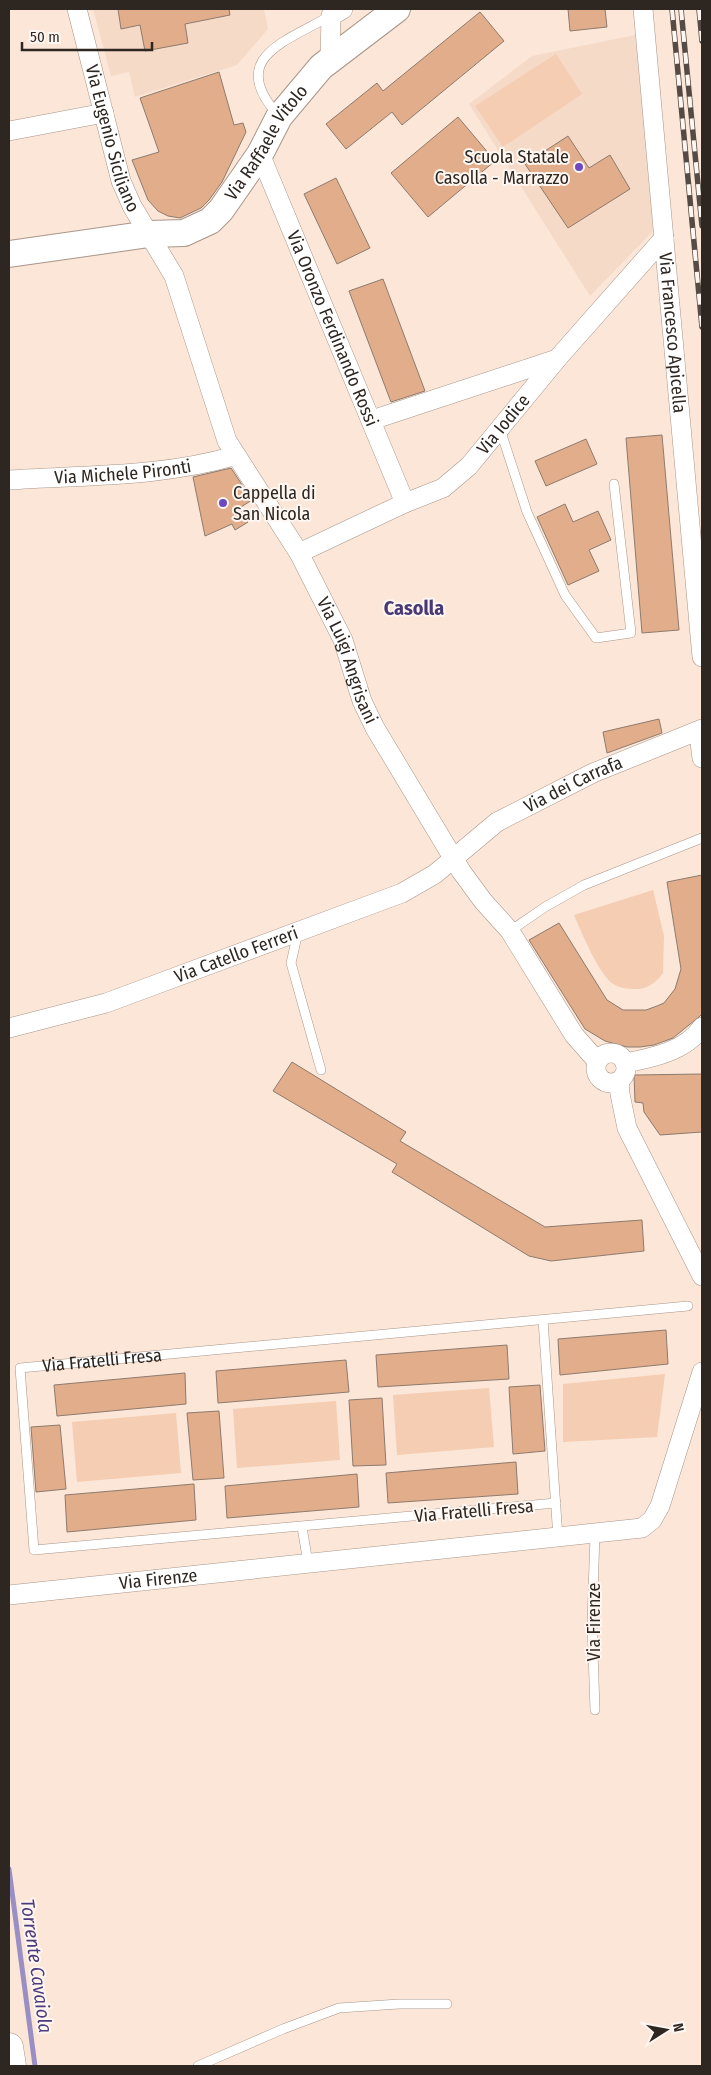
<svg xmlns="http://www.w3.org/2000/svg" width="711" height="2075" viewBox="0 0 711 2075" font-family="'Fira Sans Condensed',sans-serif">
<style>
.built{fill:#f6dac8}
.green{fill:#f4cdb3}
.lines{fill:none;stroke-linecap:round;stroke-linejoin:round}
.stream{stroke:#998fc4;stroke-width:5}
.building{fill:#e2ad8a;stroke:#8d7b6e}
.service-casing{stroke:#a99689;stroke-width:10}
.minor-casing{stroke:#a99689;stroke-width:20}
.secondary-casing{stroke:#a99689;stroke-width:28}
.primary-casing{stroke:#a99689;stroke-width:29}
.service{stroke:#fff;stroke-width:9}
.minor{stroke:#fff;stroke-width:19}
.secondary{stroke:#fff;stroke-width:26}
.primary{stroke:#fff;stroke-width:28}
.rail-casing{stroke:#554b44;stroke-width:5.5}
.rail{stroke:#fef6f0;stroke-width:4;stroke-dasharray:11;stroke-linecap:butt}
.poi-dot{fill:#6d48c1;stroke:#fef6f0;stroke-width:2}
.labels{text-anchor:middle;stroke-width:4;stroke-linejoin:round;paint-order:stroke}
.street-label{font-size:18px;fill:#2e2621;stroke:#fef6f0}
.poi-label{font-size:18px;fill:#2e2621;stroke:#fef6f0;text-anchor:end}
.water-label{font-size:19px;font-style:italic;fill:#4b3a7c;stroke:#fef6f0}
.quarter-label{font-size:20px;font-weight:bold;fill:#483975;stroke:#fef6f0}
</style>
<rect width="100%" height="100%" fill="#fbe6d8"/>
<!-- built -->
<g class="built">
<polygon points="93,9 264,9 268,29 237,65 135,97 129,72 111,76"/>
<polygon points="635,35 655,229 590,296 469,104 532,56"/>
</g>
<!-- green -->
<g class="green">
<polygon points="556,54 582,94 503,147 475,106"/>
<path d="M653,890L664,936L663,973C656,983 646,990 634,989C628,989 621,988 615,985C600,978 581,931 574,915Z"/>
<polygon points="665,1374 657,1437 563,1442 563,1384"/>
<polygon points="489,1388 494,1447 397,1455 393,1395"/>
<polygon points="336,1401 340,1460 237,1468 233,1409"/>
<polygon points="176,1413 181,1473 77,1482 72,1422"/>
</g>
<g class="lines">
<!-- stream -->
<polyline class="stream" points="9,1869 35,2066"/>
</g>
<!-- building -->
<g class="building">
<polygon points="118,9 229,9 230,15 185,24 188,43 145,51 140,25 121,29"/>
<polygon points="568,9 605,9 607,27 570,31"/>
<polygon points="480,12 504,41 402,125 392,112 346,149 326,124 377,83 383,91"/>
<polygon points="219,72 234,125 243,123 246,132 222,182 209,200 201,208 180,218 168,216 158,211 148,200 132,160 159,152 140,98"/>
<polygon points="458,117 495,161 428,217 391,173"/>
<polygon points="568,136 589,168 610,155 630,189 568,228 525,164"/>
<polygon points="336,178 370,248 337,264 304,194"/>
<polygon points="383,279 425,391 391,402 349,291"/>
<polygon points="662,435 679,630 642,633 626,438"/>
<polygon points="586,439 597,464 546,486 535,461"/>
<polygon points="231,468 252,500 241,507 248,522 235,530 232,524 205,536 193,477"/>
<polygon points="565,504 573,522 598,511 611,540 589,550 599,571 568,585 537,517"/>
<polygon points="659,719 662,733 607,753 603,732"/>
<polygon points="702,875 702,1014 700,1016 673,1038 654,1045 640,1047 627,1047 605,1041 585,1029 529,940 559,923 607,1000 623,1010 646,1010 657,1006 664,1003 675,989 681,969 667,882"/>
<polygon points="292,1062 406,1132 400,1141 545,1227 642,1220 644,1251 551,1261 529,1256 392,1172 397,1164 273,1091"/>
<polygon points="702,1074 702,1132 660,1135 644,1112 643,1103 635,1102 634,1075"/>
<polygon points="666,1330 668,1364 560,1375 558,1339"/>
<polygon points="507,1345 509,1379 378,1387 376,1355"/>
<polygon points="346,1360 349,1392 218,1403 216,1371"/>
<polygon points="185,1373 186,1404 57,1416 54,1385"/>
<polygon points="540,1385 545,1451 513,1454 509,1387"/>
<polygon points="382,1398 386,1465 353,1466 349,1400"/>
<polygon points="219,1411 224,1478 193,1480 187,1413"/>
<polygon points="60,1425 66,1489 36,1492 31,1427"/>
<polygon points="516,1462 518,1494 388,1503 386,1473"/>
<polygon points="357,1474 359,1507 227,1518 225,1486"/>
<polygon points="194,1484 196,1520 67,1532 65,1495"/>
</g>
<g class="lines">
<defs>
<g id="service">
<path d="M278,115C227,58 285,42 330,16"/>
<polyline points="500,429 527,512 565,595 596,638 631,633 614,484"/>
<polyline points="510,931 545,907 584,885 702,838"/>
<polyline points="298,932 291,963 321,1070"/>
<polyline points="543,1320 558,1538"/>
<path id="s1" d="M556,1503L34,1550L20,1368L688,1306"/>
<polyline points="302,1527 308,1563"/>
<polyline points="595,1534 592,1623 595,1710"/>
<polyline points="198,2066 283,2029 339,2008 399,2004 447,2004"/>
</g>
<g id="minor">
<path id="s2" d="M77,9L121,181L132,206L174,276L227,441L299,553L343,640L362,701L375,728L461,871L483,901L510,931L574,1035L597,1061"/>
<path id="s3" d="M643,9L702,657"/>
<polyline points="330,58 331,16 343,9"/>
<polyline points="9,131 104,113"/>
<path id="s4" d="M260,154L405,503"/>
<polyline points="372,420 557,359"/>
<path id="s5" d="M9,480C84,475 162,477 234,456"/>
<path id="s6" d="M299,553L405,503L443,488L469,466L557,359L664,238"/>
<polyline points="702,733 700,742 702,758"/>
<path id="s7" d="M9,1028L106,1003L402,893L435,874L497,822L593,773L702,729"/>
<circle cx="611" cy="1068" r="15"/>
<path d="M625,1063C652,1058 686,1051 702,1027"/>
<polyline points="619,1081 620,1094 627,1128 702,1276"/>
<path id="s8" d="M9,1595L642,1528L652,1520L660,1506L702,1372"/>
</g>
<g id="secondary">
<path id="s9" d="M9,254L149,234L184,233L210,221L221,210L260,154L279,117L321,67L397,9"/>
</g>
<polyline id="primary" points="9,2047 12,2066"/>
</defs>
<!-- service casing -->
<use href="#service" class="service-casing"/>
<!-- minor casing -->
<use href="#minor" class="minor-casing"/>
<!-- secondary casing -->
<use href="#secondary" class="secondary-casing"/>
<!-- primary casing -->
<use href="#primary" class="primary-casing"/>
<!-- service -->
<use href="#service" class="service"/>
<!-- minor -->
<use href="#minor" class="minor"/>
<!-- secondary -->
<use href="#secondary" class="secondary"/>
<!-- primary -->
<use href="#primary" class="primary"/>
<defs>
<g id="rail">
<polyline points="672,9 702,327"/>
<polyline points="681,9 702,226"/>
<polyline points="699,9 702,41"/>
</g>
</defs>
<!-- rail casing -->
<use href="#rail" class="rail-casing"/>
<!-- rail -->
<use href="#rail" class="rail"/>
</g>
<!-- markers -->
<g class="poi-dot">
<circle cx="579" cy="167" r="5"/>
<circle cx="223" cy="503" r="5"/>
</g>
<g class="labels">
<!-- street labels -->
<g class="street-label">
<text dy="6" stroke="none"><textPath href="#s2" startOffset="134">Via Eugenio Siciliano</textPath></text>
<text dy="6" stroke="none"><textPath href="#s9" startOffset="302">Via Raffaele Vitolo</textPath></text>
<text dy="6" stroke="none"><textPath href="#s4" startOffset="189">Via Oronzo Ferdinando Rossi</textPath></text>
<text dy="6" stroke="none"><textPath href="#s3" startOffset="325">Via Francesco Apicella</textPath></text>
<text dy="6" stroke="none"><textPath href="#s6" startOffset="246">Via Iodice</textPath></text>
<text dy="6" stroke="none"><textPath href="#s5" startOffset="114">Via Michele Pironti</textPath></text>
<text dy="6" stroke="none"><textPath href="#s2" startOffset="711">Via Luigi Angrisani</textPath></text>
<text dy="6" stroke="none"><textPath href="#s7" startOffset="620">Via dei Carrafa</textPath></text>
<text dy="6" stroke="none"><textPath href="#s7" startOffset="239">Via Catello Ferreri</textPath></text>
<text dy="6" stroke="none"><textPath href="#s1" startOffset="789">Via Fratelli Fresa</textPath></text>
<text transform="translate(474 1511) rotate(-5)" y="6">Via Fratelli Fresa</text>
<text dy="6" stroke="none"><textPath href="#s8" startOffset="150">Via Firenze</textPath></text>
<text transform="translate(594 1622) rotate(-90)" y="6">Via Firenze</text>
</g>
<!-- poi labels -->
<g class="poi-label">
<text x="569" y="163">Scuola Statale<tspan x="569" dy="21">Casolla - Marrazzo</tspan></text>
<text x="233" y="499" text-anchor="start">Cappella di<tspan x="233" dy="21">San Nicola</tspan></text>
</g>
<!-- water labels -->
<g class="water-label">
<text transform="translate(37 1966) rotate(82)" y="7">Torrente Cavaiola</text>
</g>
<!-- quarter labels -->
<g class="quarter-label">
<text x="414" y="615">Casolla</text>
</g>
</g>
<!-- border -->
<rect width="711" height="2075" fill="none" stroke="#2e2621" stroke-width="20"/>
<!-- north arrow -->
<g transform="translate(666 2030) rotate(79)" stroke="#fef6f0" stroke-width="4" paint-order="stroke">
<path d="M0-4L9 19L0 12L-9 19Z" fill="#2e2621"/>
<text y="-8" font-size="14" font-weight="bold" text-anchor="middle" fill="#2e2621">N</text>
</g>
<!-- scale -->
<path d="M22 42v8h130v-8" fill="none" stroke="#2e2621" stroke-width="2.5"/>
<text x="30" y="42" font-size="15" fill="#2e2621" stroke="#fef6f0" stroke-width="4" paint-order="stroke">50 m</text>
</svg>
